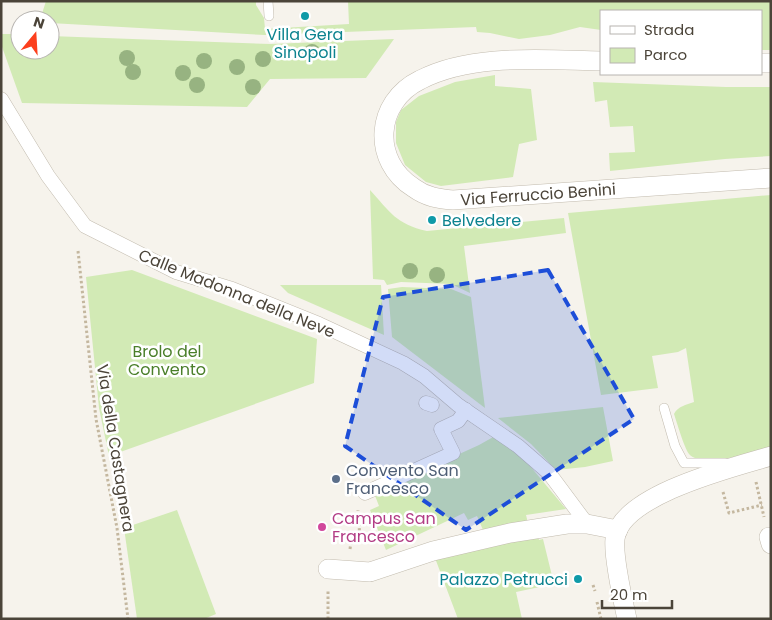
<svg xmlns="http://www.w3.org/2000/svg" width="772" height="620" viewBox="0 0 772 620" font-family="Poppins,sans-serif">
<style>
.green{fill:#d2eab5}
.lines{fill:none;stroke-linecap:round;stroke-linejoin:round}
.service-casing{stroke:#c2bbae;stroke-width:10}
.pedestrian-casing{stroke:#c2bbae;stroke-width:15}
.minor-casing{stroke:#c2bbae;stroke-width:20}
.path{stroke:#c4b79f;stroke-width:3;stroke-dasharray:2.5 2.5;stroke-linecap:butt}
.service{stroke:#fff;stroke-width:9}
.pedestrian{stroke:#fff;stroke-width:14}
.minor{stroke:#fff;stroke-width:19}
.tree{fill:#97b381}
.marked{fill:#1d4ed8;fill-opacity:0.2;stroke:#1d4ed8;stroke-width:4;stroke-dasharray:10 6;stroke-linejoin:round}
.culture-dot{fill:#0f9aa8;stroke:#fff;stroke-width:2}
.service-dot{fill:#5c6f8a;stroke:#fff;stroke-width:2}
.hotel-dot{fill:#d1479c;stroke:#fff;stroke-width:2}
.labels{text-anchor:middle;stroke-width:5;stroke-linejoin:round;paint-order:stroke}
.culture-label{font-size:16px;fill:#0d838f;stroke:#fff}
.street-label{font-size:16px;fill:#4b4439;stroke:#fff}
.park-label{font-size:16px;fill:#4a7f2a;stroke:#fff}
.service-label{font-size:16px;fill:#4e5e75;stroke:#fff;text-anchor:start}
.hotel-label{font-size:16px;fill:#b23c85;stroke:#fff;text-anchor:start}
</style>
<rect width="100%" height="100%" fill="#f6f3ec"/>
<!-- green -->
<g class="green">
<polygon points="46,1 256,1 256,5 264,18 265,29 349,24 348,1 771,1 771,50 761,50 761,11 601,11 601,30 580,27 550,35 519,39 490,33 477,32 476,27 265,35 50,23 50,20 40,20"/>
<polygon points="1,34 20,34 20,50 50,50 50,36 271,44 394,39 366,78 270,79 247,107 22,103 1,44"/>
<polygon points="495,75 495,86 531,89 537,140 519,144 513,177 441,186 426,182 405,165 396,143 396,122 401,110 419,96 455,82"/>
<polygon points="593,82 726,87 771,87 771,156 725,159 610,171 609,153 635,152 633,126 610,127 607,100 595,102"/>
<path d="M370,190C390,212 396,224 427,231L564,218L566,233L464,246L470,293L451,284L401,282L387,285L384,280L373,279Z"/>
<path d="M771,195V447C755,452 701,469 689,454C684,447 677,423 674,414C678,406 686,405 694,402L686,348L678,352L652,356L658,388L601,395L568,213Z"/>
<polygon points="132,270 317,339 314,383 109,456 99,408 86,277"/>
<polygon points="280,285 381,285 384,335 288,293"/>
<polygon points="402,287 451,289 471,297 485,408 392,337 388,289"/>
<polygon points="603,407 613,461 585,467 556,470 531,444 498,418"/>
<polygon points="495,436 520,454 566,509 526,515 528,523 483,530 477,516 468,520 464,513 386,550 370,510 379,506 374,493 479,445"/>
<polygon points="177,510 216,614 204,619 137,619 124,528"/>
<polygon points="538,536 539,540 543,539 554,584 516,592 522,619 458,619 435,558"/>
</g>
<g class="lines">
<defs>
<g id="service">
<polyline points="268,1 269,16"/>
<polyline points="664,408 675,446 684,463 725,463"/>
</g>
<g id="pedestrian">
<polyline points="1,99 48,176 85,226 176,272 232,289 319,324 403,363 424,376 458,405 518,446 549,473 587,524"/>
<polyline points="426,403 432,405"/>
<polyline points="365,493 453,453 441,429 458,421 466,410"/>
</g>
<g id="minor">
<path d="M601,61C544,60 472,53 420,80C375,102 371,161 414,188C426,197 439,199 453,200L771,178"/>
<polyline points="761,63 771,63"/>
<polyline points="769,537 771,544"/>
<polyline points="328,569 370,572 433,551 510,533 567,524 587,524 618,530"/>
<path d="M627,619C623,601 613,557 615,539C620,495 734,467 771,456"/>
</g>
</defs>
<!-- service casing -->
<use href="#service" class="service-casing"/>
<!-- pedestrian casing -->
<use href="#pedestrian" class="pedestrian-casing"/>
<!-- minor casing -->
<use href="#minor" class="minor-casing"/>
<!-- path -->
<g class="path">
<polyline points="78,251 96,419 117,528 128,619"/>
<polyline points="756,482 764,517"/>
<polyline points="723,492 729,513 762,505"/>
<polyline points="350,549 351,542 360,539 358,510"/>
<polyline points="593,585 595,591"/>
<polyline points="597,602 601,619"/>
<polyline points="328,619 328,590"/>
</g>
<!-- service -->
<use href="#service" class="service"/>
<!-- pedestrian -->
<use href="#pedestrian" class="pedestrian"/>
<!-- minor -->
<use href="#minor" class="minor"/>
</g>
<!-- trees -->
<g class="tree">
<circle cx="312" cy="52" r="8"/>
<circle cx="127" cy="58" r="8"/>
<circle cx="263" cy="59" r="8"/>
<circle cx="204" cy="61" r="8"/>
<circle cx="237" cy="67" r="8"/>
<circle cx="133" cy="72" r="8"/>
<circle cx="183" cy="73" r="8"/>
<circle cx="197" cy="85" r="8"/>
<circle cx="253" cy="87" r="8"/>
<circle cx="410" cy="271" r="8"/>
<circle cx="437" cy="275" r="8"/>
</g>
<!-- marked area -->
<path class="marked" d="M548,270L634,419L466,530L345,446L383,297Z"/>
<!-- markers -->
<g class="culture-dot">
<circle cx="305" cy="16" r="5"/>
<circle cx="432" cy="220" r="5"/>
<circle cx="578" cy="579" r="5"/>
</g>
<circle class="service-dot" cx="336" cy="479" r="5"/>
<circle class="hotel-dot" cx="322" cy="527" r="5"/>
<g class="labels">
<!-- culture labels -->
<g class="culture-label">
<text x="305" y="40">Villa Gera<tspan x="305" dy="18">Sinopoli</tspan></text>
<text x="442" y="226" text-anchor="start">Belvedere</text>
<text x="568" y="585" text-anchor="end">Palazzo Petrucci</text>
</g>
<!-- street labels -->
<g class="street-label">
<text transform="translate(538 194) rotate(-4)" y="6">Via Ferruccio Benini</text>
<text transform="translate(237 293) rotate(22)" y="6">Calle Madonna della Neve</text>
<text transform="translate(116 448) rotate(81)" y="6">Via della Castagnera</text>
</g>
<!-- park labels -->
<g class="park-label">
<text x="167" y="357">Brolo del<tspan x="167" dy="18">Convento</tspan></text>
</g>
<!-- service labels -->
<g class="service-label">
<text x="346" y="476">Convento San<tspan x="346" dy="18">Francesco</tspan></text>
</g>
<!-- hotel labels -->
<g class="hotel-label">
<text x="332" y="524">Campus San<tspan x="332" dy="18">Francesco</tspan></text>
</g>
</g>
<!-- border -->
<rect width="772" height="620" fill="none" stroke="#4b4439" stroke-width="5"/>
<!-- legend -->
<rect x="600" y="10" width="162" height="65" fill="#ffffff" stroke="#b7b4b0"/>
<rect x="610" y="26" width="25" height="8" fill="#ffffff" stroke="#b7b4b0"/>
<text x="644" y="35" font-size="15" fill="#4b4439">Strada</text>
<rect x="610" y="48" width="25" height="15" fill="#d2eab5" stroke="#b7b4b0"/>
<text x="644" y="60" font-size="15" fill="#4b4439">Parco</text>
<!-- north arrow -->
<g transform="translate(35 35) rotate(18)"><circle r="24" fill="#ffffff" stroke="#b7b4b0"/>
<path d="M0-4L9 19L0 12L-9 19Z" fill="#fc3f1d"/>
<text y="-8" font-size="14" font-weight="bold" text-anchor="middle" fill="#4b4439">N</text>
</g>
<!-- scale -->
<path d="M602 600v8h70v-8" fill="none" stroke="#4b4439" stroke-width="2.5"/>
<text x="610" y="600" font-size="15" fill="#4b4439" stroke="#ffffff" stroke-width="4" paint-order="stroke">20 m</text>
</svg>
